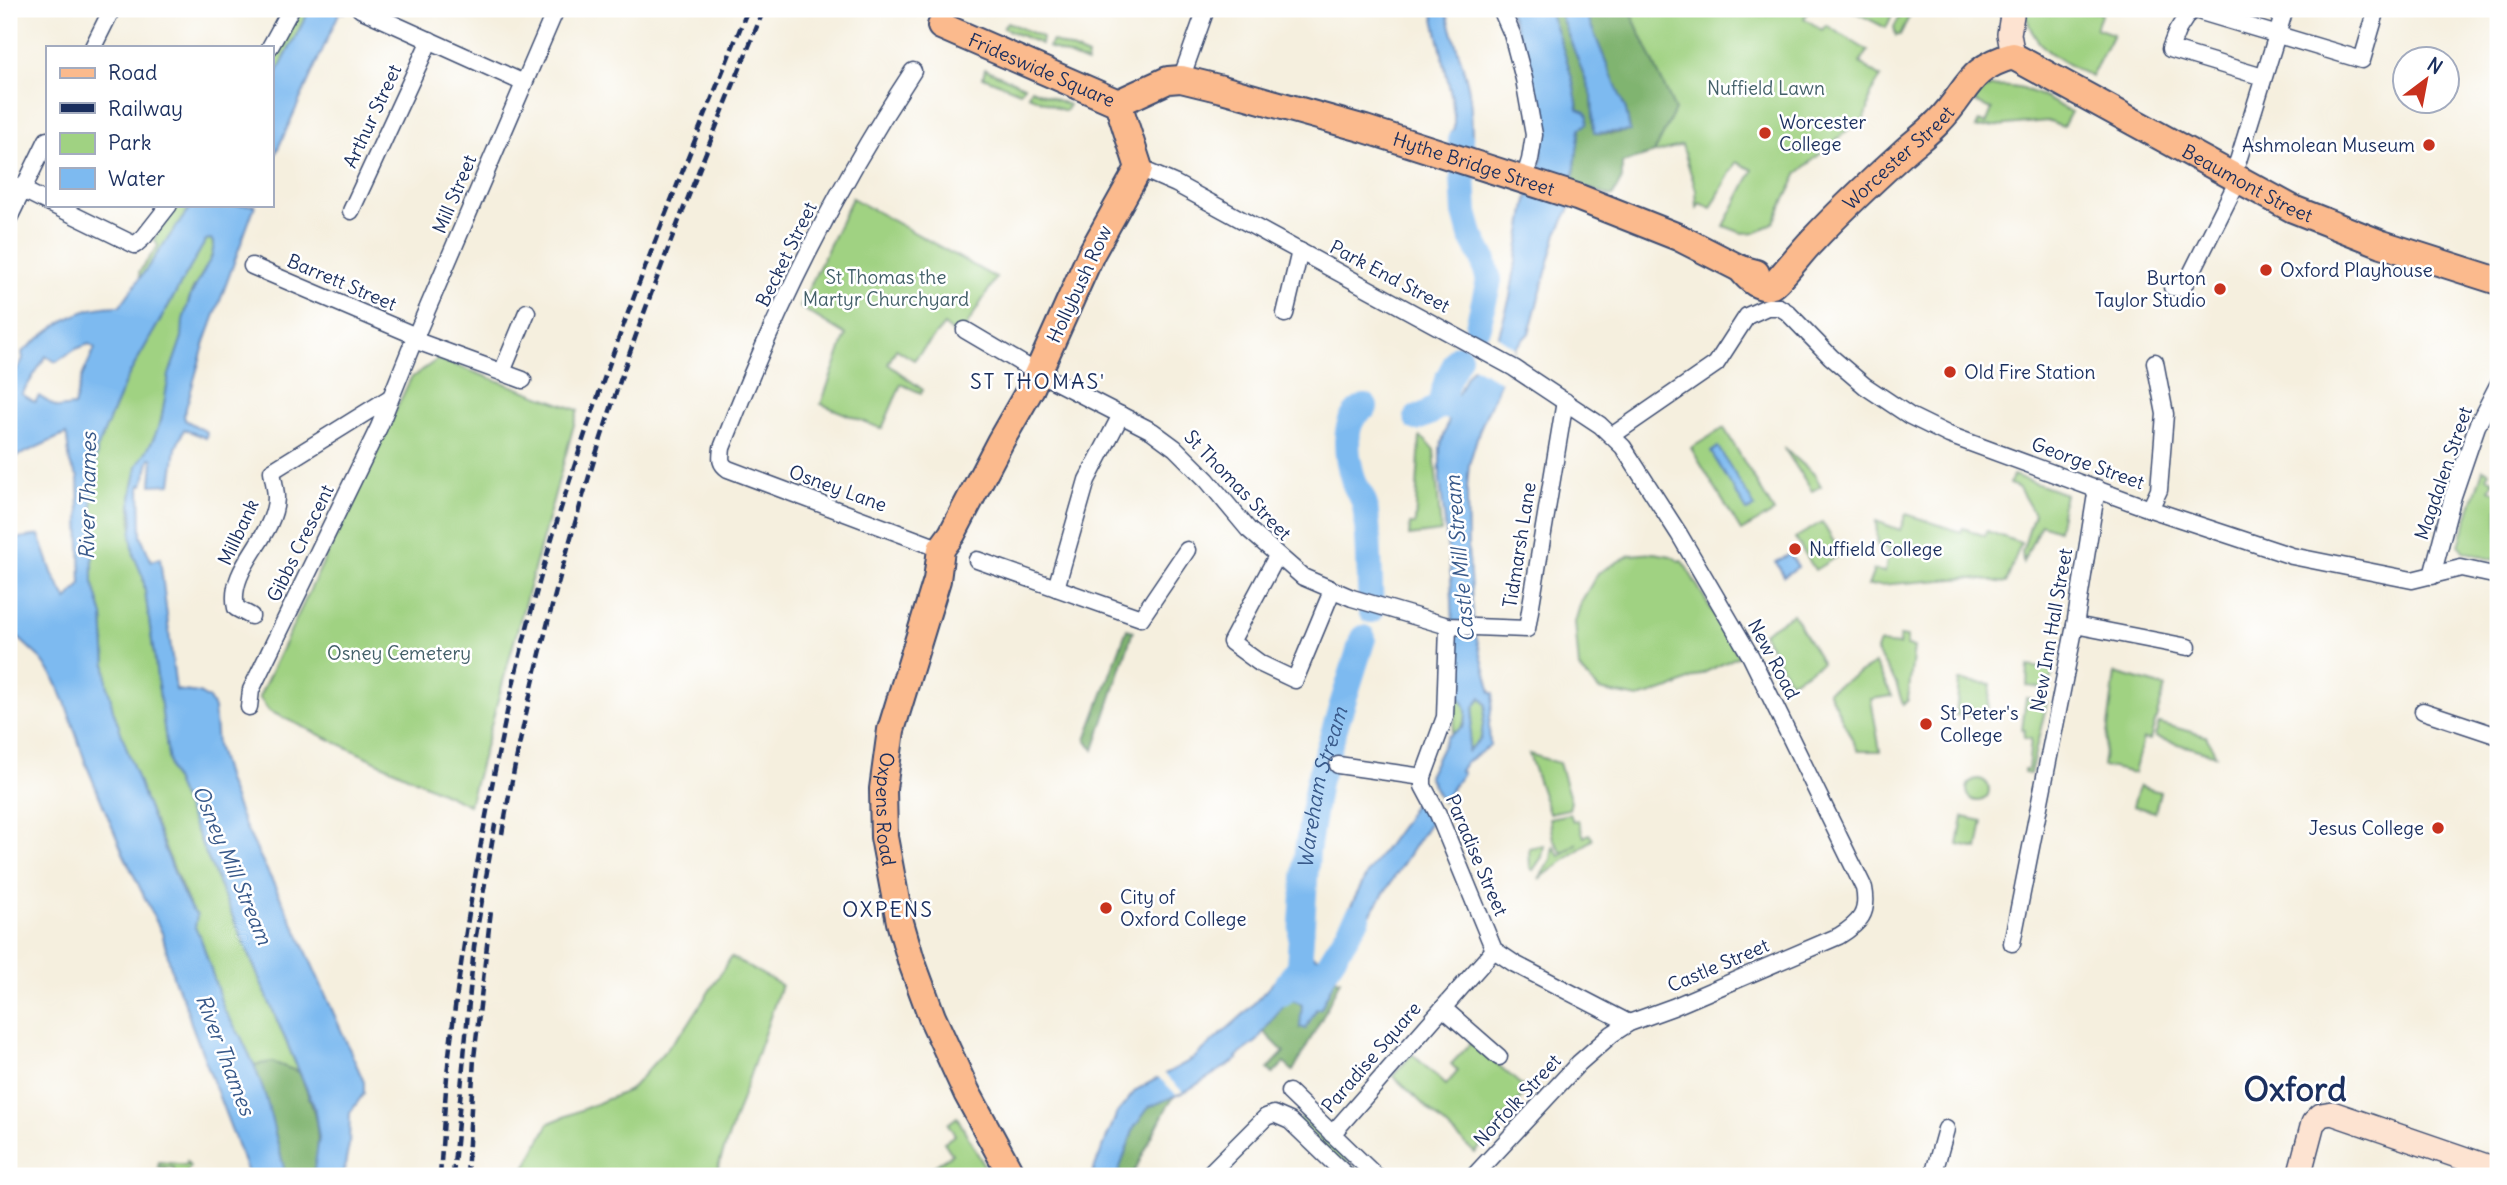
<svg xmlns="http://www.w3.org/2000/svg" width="2507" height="1185" viewBox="0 0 2507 1185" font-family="Delius,sans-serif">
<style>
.green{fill:#a0d282;stroke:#5e8070;stroke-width:2}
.forest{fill:#80b470;stroke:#4e7267;stroke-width:2}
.water{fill:#7dbaf0;stroke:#4c74a7;stroke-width:2;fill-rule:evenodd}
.pier{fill:#f5efde}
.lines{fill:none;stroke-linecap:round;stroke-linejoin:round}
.river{stroke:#7dbaf0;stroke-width:26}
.street-casing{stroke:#3c4c71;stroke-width:19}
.secondary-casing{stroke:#3c4c71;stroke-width:26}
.primary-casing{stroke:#3c4c71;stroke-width:30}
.street{stroke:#fff;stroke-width:16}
.secondary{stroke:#fde3d1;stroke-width:23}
.primary{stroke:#fbba8d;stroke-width:26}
.rail{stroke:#1b2f5e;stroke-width:4.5;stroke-dasharray:10 5;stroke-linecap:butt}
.poi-dot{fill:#c8321e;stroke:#fff;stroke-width:2.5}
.labels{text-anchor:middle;stroke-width:5;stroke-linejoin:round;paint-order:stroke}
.street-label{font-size:19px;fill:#1b2f5e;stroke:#fff}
.park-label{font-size:19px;fill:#436069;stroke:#fff}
.poi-label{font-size:19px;fill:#1b2f5e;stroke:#fff;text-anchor:start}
.neighbourhood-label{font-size:21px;letter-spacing:2px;fill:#1b2f5e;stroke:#fff}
.water-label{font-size:21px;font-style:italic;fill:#38598a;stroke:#fff}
.town-label{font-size:33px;font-weight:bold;fill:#1b2f5e;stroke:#fff}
</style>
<rect width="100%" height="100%" fill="#fff"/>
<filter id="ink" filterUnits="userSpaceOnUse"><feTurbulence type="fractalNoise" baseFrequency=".0143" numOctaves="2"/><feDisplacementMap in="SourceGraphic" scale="14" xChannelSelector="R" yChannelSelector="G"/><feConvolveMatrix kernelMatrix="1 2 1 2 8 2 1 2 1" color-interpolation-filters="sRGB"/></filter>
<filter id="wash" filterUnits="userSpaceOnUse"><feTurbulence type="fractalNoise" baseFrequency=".00686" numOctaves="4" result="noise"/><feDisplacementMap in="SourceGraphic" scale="28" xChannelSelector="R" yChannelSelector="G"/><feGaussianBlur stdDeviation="1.57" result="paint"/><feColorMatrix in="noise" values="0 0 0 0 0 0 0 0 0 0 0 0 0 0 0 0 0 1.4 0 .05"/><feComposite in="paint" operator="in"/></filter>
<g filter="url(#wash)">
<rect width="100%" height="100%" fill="#f5efde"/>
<!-- green -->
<g class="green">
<polygon points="295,9 310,9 271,84 271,55"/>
<polygon points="1591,9 1809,9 1804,18 1822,30 1826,25 1868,51 1860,63 1881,77 1870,94 1868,110 1863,121 1851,127 1798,173 1774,222 1757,232 1742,233 1724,226 1753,170 1736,162 1711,208 1700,203 1697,208 1696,190 1682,145 1622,163 1636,130"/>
<polygon points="1849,9 1895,9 1886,28"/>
<polygon points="1904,9 1913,9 1900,35 1896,36 1894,27"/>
<path d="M2025,9H2081L2102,13L2096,28L2113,34L2091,77C2059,59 2031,49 2025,9Z"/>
<polygon points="1007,22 1042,37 1041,44 1003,28"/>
<polygon points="1052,41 1088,56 1087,63 1048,47"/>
<polygon points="985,69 1024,86 1020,92 983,77"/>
<path d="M1989,87C2026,84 2040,95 2071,112L2063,127L2047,121L1976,128L1979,121L1986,124L1992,109L1969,100L1978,92Z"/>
<polygon points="1031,89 1069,105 1065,111 1028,95"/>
<polygon points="852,198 996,278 959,338 944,325 914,360 896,349 888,364 923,390 921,393 901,384 882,429 821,404 846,335 800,307"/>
<polygon points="178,205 192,205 140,278 139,272 158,246 154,238"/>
<path d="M211,238C220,254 199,276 192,291C185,306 185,322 182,337C179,349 173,361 170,373C166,388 165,405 161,420C152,450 133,464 131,499C130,527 133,551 143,577L170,770L299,1072C277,1068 279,1061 254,1065L241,1037L224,1010L200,936L195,928L191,909L145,800L113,710L107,683L103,616L93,582L90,469H95L97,449L126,380L206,240Z"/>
<polygon points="438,359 578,410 469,805 269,711 259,697 411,378"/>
<polygon points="1724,428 1774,512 1741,531 1691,448"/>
<polygon points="1420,437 1426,441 1434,450 1441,532 1409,536 1410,524 1415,524"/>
<polygon points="1784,448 1814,474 1821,486 1812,491"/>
<polygon points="2483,469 2489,472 2487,477 2494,481 2490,489 2498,493 2498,558 2493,560 2463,551 2459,545"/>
<polygon points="2013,475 2065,494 2058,530 2041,524 2023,562 2022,552 2034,514 2019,488 2010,484"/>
<polygon points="1906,514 1961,532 1963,528 1985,536 1987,531 2021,543 2006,583 1966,578 1868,586 1874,570 1885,572 1889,549 1878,546 1876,521 1900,530"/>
<polygon points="1822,522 1841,554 1815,570 1795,538"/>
<polygon points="1654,553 1671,556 1679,561 1682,560 1739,656 1670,689 1638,698 1599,690 1579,668 1575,622 1581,602 1598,573 1630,555"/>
<polygon points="1793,614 1822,663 1790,682 1763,633"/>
<polygon points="1900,636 1907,637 1907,646 1914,647 1908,700 1903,705 1896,683 1876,651 1879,643 1899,645"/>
<polygon points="1875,664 1892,696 1871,699 1880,751 1858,751 1828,691"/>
<polygon points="2028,666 2054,670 2047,689 2027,686"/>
<polygon points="2115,673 2165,687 2150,740 2143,739 2134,773 2103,766"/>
<polygon points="1959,681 1991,684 1987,717 1956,715"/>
<path d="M1456,694L1466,704C1468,718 1464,728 1451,735L1455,720Z"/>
<polygon points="1481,697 1486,705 1481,738 1468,752 1474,707"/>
<polygon points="2026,698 2047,702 2030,774 2024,773 2024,769 2028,769 2031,739 2024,738 2025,730 2022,730"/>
<polygon points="2159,723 2206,736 2216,755 2155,737"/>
<polygon points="1529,754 1559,763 1571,802 1569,809 1549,813"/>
<circle cx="1978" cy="790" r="11"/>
<polygon points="2139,786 2160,792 2155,812 2133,806"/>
<polygon points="1570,814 1573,821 1578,820 1584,837 1589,834 1593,839 1539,879 1551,859 1553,846 1560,856 1577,843 1562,853 1553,839 1549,818"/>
<polygon points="1963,817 1983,821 1978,849 1958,845"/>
<polygon points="1544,845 1542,857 1533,870 1530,868 1529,848"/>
<polygon points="731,957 781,985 715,1176 521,1176 549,1123 630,1090 687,1026"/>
<polygon points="1472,1042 1527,1090 1475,1153 1393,1076 1412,1054 1446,1085 1458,1071 1451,1064"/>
<polygon points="957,1117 990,1176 939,1176 933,1167 952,1154 944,1142 955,1135 948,1124"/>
<polygon points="1302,1117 1363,1176 1354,1176 1298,1122"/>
<polygon points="159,1162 187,1165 187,1162 190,1167 184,1176 174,1176 174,1168 158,1167"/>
</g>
<!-- forest -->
<g class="forest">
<path d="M1548,9H1558L1592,96L1594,133L1612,134L1630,131L1626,110L1584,9H1629L1675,110L1654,153L1622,163V179L1612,197L1573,183L1580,127L1585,112L1578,109C1573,73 1561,42 1548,9Z"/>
<polygon points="1127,629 1133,631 1094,750 1086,739"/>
<polygon points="1335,978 1340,980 1323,1016 1293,1071 1284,1063 1273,1074 1268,1069 1284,1052 1264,1032 1283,1005 1290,999 1299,1002 1304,1008 1300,1027 1316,1009 1321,1008"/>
<path d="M272,1062L299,1072C315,1109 324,1136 313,1176H286L266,1098L254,1065Z"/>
<polygon points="1176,1094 1166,1109 1132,1176 1117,1176 1134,1128 1149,1107"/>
</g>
<!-- water -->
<g class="water">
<polygon points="310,9 346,9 344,13 340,11 271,164 271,84"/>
<path d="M1432,9H1446C1452,36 1467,72 1470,98C1473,125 1471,150 1474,178L1452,172L1450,137L1454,127V116L1452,99Z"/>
<path d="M1508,9H1548C1561,42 1573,73 1578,109L1586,112L1588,117L1587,124L1580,128L1569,210L1557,233L1529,333L1515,348L1479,431L1469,465L1467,487L1468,549L1474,628L1491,693H1494L1489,724L1490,746L1465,763L1460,771L1463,773L1442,802L1428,776L1447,737L1463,727C1469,713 1467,704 1456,694L1451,577L1440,479V448L1456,398L1466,376L1499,335L1510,297L1526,204L1535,171L1540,167L1542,156L1531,63ZM1481,697L1486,705L1481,738L1468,751L1474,707Z"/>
<polygon points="1558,9 1584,9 1626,110 1630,131 1594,133 1592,96"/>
<path d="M192,205H255L205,342L184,415L185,420L207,432L206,438L184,429L176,448L171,484L151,485L153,459L150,458L143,485H140L141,536L151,561L160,558L176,690L199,693L209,699L214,708L217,745L228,783L243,822L300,937L364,1082V1093L350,1113L349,1145L343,1176H313L319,1138L314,1106L170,770L143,577L134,556L131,534L133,523L131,499L137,466L152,442L161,421L169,375L182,337L183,320L191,295L212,256L214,244L211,239L206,240L126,380L97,449L95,469H90L92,488L93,582L103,616L107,683L113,710L145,800L182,892L191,909L197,915L195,928L200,936L224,1010L241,1037L254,1065L266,1098L286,1176H249L191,1023L184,1000L174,980L162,933L123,853L86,764L65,702L53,676L39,657L12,632L9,635V530L13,539L39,535L53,575L67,600L81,584L78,477L70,464L67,438L66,434L9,460V383L23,359L22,352C54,327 77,305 120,306ZM89,344L95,348L83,374L74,406L58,408L39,396L35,402L22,394L46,356L56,362L76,349Z"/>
<polygon points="1718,447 1755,507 1747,511 1711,452"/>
<polygon points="1790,554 1798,567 1784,576 1776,562"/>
<polygon points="1416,800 1430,822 1357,935 1345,959 1334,939 1368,872 1404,822"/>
<polygon points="1329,951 1338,971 1321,1008 1316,1009 1306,1029 1300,1027 1302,1004 1290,999 1283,1005 1256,1042 1236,1057 1238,1059 1186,1091 1149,1107 1134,1128 1117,1176 1091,1176 1117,1113 1136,1090 1193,1059 1245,1013 1284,971 1312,955 1323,960"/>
</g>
<!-- pier -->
<g class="pier">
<polygon points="1495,335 1515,348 1502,382 1474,367 1470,367"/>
<polygon points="1163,1072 1183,1092 1176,1094 1156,1075"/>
</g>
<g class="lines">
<!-- river -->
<g class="river">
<polyline points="1461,141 1465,213 1471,235 1483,258 1489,281 1478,326"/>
<polyline points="1440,405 1447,380 1459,357"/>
<path d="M1365,407C1339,419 1347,460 1354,482C1356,490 1364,497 1365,506C1370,538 1369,577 1371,610"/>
<polyline points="1417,418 1429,413 1440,405 1465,410"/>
<polyline points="1309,982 1321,977 1358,917"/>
<path id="s1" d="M1282,993L1299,966L1307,851L1318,782L1363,638"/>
</g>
</g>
</g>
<g filter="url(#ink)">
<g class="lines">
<defs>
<g id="street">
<polyline points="360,9 524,83"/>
<polyline points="1501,9 1512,34 1524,79 1534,135 1530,160 1524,179"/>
<polyline points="2191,9 2362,60 2377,9"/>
<polyline points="2191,9 2177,31 2170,49 2263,77"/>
<polyline points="93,47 112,9"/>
<polyline points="270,47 291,9"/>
<path d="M913,71C835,189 772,317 722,448C721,458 719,463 728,469L941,549"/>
<polyline points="1181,79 1206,9"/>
<path d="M1139,168L1176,184L1514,368L1600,425L1623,447L1679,534L1751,657L1864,888C1869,913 1860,923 1839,936L1673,1007L1629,1023L1612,1034L1579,1063L1474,1176"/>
<polyline points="2231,176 2238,161 2285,9"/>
<polyline points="9,183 47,202"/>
<polyline points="53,205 135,245 144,237 169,205"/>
<polyline points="351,211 430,40"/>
<polyline points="9,218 47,140"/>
<polyline points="252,266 416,336"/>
<polyline points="2172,287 2181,288 2190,276 2238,180"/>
<polyline points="1285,314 1300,251"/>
<polyline points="965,330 1031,369 1152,431 1175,448 1207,480 1248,529 1303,577 1352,598 1448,626 1527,629 1565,401"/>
<polyline points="414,340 523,380"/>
<polyline points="502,372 527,312"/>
<polyline points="1613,435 1716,364 1747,316 1767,307 1779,307 1787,312 1831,357 1865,386 1910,416 1949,435 2150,509 2292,556 2412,580 2461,568 2498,576"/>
<polyline points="2150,509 2159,490 2165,414 2155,362"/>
<polyline points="1277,556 1231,642 1261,664 1295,680 1332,591"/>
<polyline points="977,560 1141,618 1187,550"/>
<polyline points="2432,576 2453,496 2477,426 2498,385"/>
<polyline points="1056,588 1087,480 1121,415"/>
<path d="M251,616L236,608C227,567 275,538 276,498C276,489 273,479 272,471L391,397"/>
<polyline points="2075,625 2188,647"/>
<polyline points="1448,626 1445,717 1423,777 1423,786 1438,814 1494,950 1515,964 1629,1023"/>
<polyline points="249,707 251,690 379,427 414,340 556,9"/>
<polyline points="2423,711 2498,736"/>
<polyline points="1338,765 1423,777"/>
<polyline points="2012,943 2075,625 2097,488"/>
<polyline points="1443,1008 1499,1057"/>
<polyline points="1289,1092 1376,1176"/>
<polyline points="1332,1134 1494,950"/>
<polyline points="1207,1176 1266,1117 1274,1114 1290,1121 1347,1176"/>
<polyline points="1933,1176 1946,1129"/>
</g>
<g id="secondary">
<polyline points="2013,56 2009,34 2013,9"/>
<polyline points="2299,1176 2313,1123 2321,1115 2332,1113 2498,1170"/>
</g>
<g id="primary">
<path id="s2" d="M941,26L1118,103L1139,168L1091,254L1031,388L1000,442L952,534L941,549L937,580L891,730L883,789L884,837L900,922L911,960L932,1017L967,1093L1012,1176"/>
<path id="s3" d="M1118,103L1168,80L1181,79L1222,89L1365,129L1577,197L1678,237L1741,269L1756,273"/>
<path id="s4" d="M1741,269C1748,278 1759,290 1772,285C1777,283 1803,250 1811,242C1840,211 1871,182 1903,153C1915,142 1928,133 1939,121C1968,92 1967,68 2013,56L2293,209L2382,244L2498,281"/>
</g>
</defs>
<!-- street casing -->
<use href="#street" class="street-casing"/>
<!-- secondary casing -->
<use href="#secondary" class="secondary-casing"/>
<!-- primary casing -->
<use href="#primary" class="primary-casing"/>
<!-- street -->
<use href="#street" class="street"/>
<!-- secondary -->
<use href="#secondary" class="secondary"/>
<!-- primary -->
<use href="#primary" class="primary"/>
<!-- rail -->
<g class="rail">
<path d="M502,834C529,681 569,531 619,384C662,257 714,133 764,9"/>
<path d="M440,1176C443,1136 445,1095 449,1055C464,928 487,801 515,676C569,447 660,226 748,9"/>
<polyline points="453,1176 474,947 496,819"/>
<polyline points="467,1176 474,1058 491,910"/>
</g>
</g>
</g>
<!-- markers -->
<g class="poi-dot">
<circle cx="1765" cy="133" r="7"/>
<circle cx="2429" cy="145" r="7"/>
<circle cx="2266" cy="270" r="7"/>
<circle cx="2220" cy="289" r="7"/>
<circle cx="1950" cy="372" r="7"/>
<circle cx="1795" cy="549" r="7"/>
<circle cx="1926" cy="724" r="7"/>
<circle cx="2438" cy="828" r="7"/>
<circle cx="1106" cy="908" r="7"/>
</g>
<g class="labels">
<!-- street labels -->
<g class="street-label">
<text dy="7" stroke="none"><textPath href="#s2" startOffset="110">Frideswide Square</textPath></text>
<text transform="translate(372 116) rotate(-65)" y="7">Arthur Street</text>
<text dy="7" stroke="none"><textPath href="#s4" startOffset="217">Worcester Street</textPath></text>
<text dy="7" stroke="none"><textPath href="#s3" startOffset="373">Hythe Bridge Street</textPath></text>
<text dy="7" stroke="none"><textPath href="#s4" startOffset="640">Beaumont Street</textPath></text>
<text transform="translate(454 194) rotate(-67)" y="7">Mill Street</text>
<text transform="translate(786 254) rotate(-64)" y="7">Becket Street</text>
<text transform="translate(1390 276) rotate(28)" y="7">Park End Street</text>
<text transform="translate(342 282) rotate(23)" y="7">Barrett Street</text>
<text transform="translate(1079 284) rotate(-65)" y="7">Hollybush Row</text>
<text transform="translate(2088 463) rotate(20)" y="7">George Street</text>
<text transform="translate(2443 473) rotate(-71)" y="7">Magdalen Street</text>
<text transform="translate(1238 485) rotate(46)" y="7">St Thomas Street</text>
<text transform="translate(838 488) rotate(20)" y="7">Osney Lane</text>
<text transform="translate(238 532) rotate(-65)" y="7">Millbank</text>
<text transform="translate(300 543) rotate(-64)" y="7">Gibbs Crescent</text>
<text transform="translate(1519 545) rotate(-81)" y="7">Tidmarsh Lane</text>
<text transform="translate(2051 630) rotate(-80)" y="7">New Inn Hall Street</text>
<text transform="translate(1774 659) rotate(62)" y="7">New Road</text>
<text dy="7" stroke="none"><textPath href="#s2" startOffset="959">Oxpens Road</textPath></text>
<text transform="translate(1477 855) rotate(67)" y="7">Paradise Street</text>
<text transform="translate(1718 965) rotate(-23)" y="7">Castle Street</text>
<text transform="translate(1371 1057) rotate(-49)" y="7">Paradise Square</text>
<text transform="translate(1517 1100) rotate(-47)" y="7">Norfolk Street</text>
</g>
<!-- park labels -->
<g class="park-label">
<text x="1766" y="95">Nuffield Lawn</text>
<text x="886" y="284">St Thomas the<tspan x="886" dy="22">Martyr Churchyard</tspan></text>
<text x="399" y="660">Osney Cemetery</text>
</g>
<!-- poi labels -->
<g class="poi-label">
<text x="1779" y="129">Worcester<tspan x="1779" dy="22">College</tspan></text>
<text x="2415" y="152" text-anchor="end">Ashmolean Museum</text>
<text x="2280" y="277">Oxford Playhouse</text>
<text x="2206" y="285" text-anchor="end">Burton<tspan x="2206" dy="22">Taylor Studio</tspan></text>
<text x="1964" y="379">Old Fire Station</text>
<text x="1809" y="556">Nuffield College</text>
<text x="1940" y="720">St Peter's<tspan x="1940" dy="22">College</tspan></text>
<text x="2424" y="835" text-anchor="end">Jesus College</text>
<text x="1120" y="904">City of<tspan x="1120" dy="22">Oxford College</tspan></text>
</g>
<!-- neighbourhood labels -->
<g class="neighbourhood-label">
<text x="1038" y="389">ST THOMAS'</text>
<text x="888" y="917">OXPENS</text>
</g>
<!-- water labels -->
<g class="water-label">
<text transform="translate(88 496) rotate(-89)" y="7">River Thames</text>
<text transform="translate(1460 559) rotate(-95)" y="7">Castle Mill Stream</text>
<text dy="7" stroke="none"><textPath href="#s1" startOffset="212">Wareham Stream</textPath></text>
<text transform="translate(232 865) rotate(67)" y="7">Osney Mill Stream</text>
<text transform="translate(225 1055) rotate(69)" y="7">River Thames</text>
</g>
<!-- town labels -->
<g class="town-label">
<text x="2295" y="1101">Oxford</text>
</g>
</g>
<!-- margin -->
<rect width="2507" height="1185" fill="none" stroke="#fff" stroke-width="35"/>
<!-- legend -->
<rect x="46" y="46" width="228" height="161" fill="#ffffff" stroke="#a4acbf" stroke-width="2"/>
<rect x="60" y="68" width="35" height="10" fill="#fbba8d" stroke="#a4acbf" stroke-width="2"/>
<text x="108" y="80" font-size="21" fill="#1b2f5e">Road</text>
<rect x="60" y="103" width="35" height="10" fill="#1b2f5e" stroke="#a4acbf" stroke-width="2"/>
<text x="108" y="116" font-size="21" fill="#1b2f5e">Railway</text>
<rect x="60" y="133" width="35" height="21" fill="#a0d282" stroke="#a4acbf" stroke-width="2"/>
<text x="108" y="150" font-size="21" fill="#1b2f5e">Park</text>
<rect x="60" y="168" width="35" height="21" fill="#7dbaf0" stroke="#a4acbf" stroke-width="2"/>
<text x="108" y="186" font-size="21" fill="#1b2f5e">Water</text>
<!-- north arrow -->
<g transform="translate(2426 80) rotate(32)"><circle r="33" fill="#ffffff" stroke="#a4acbf" stroke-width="2"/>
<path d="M0-5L12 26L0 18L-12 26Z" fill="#c8321e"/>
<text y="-10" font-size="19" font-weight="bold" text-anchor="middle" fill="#1b2f5e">N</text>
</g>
</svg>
